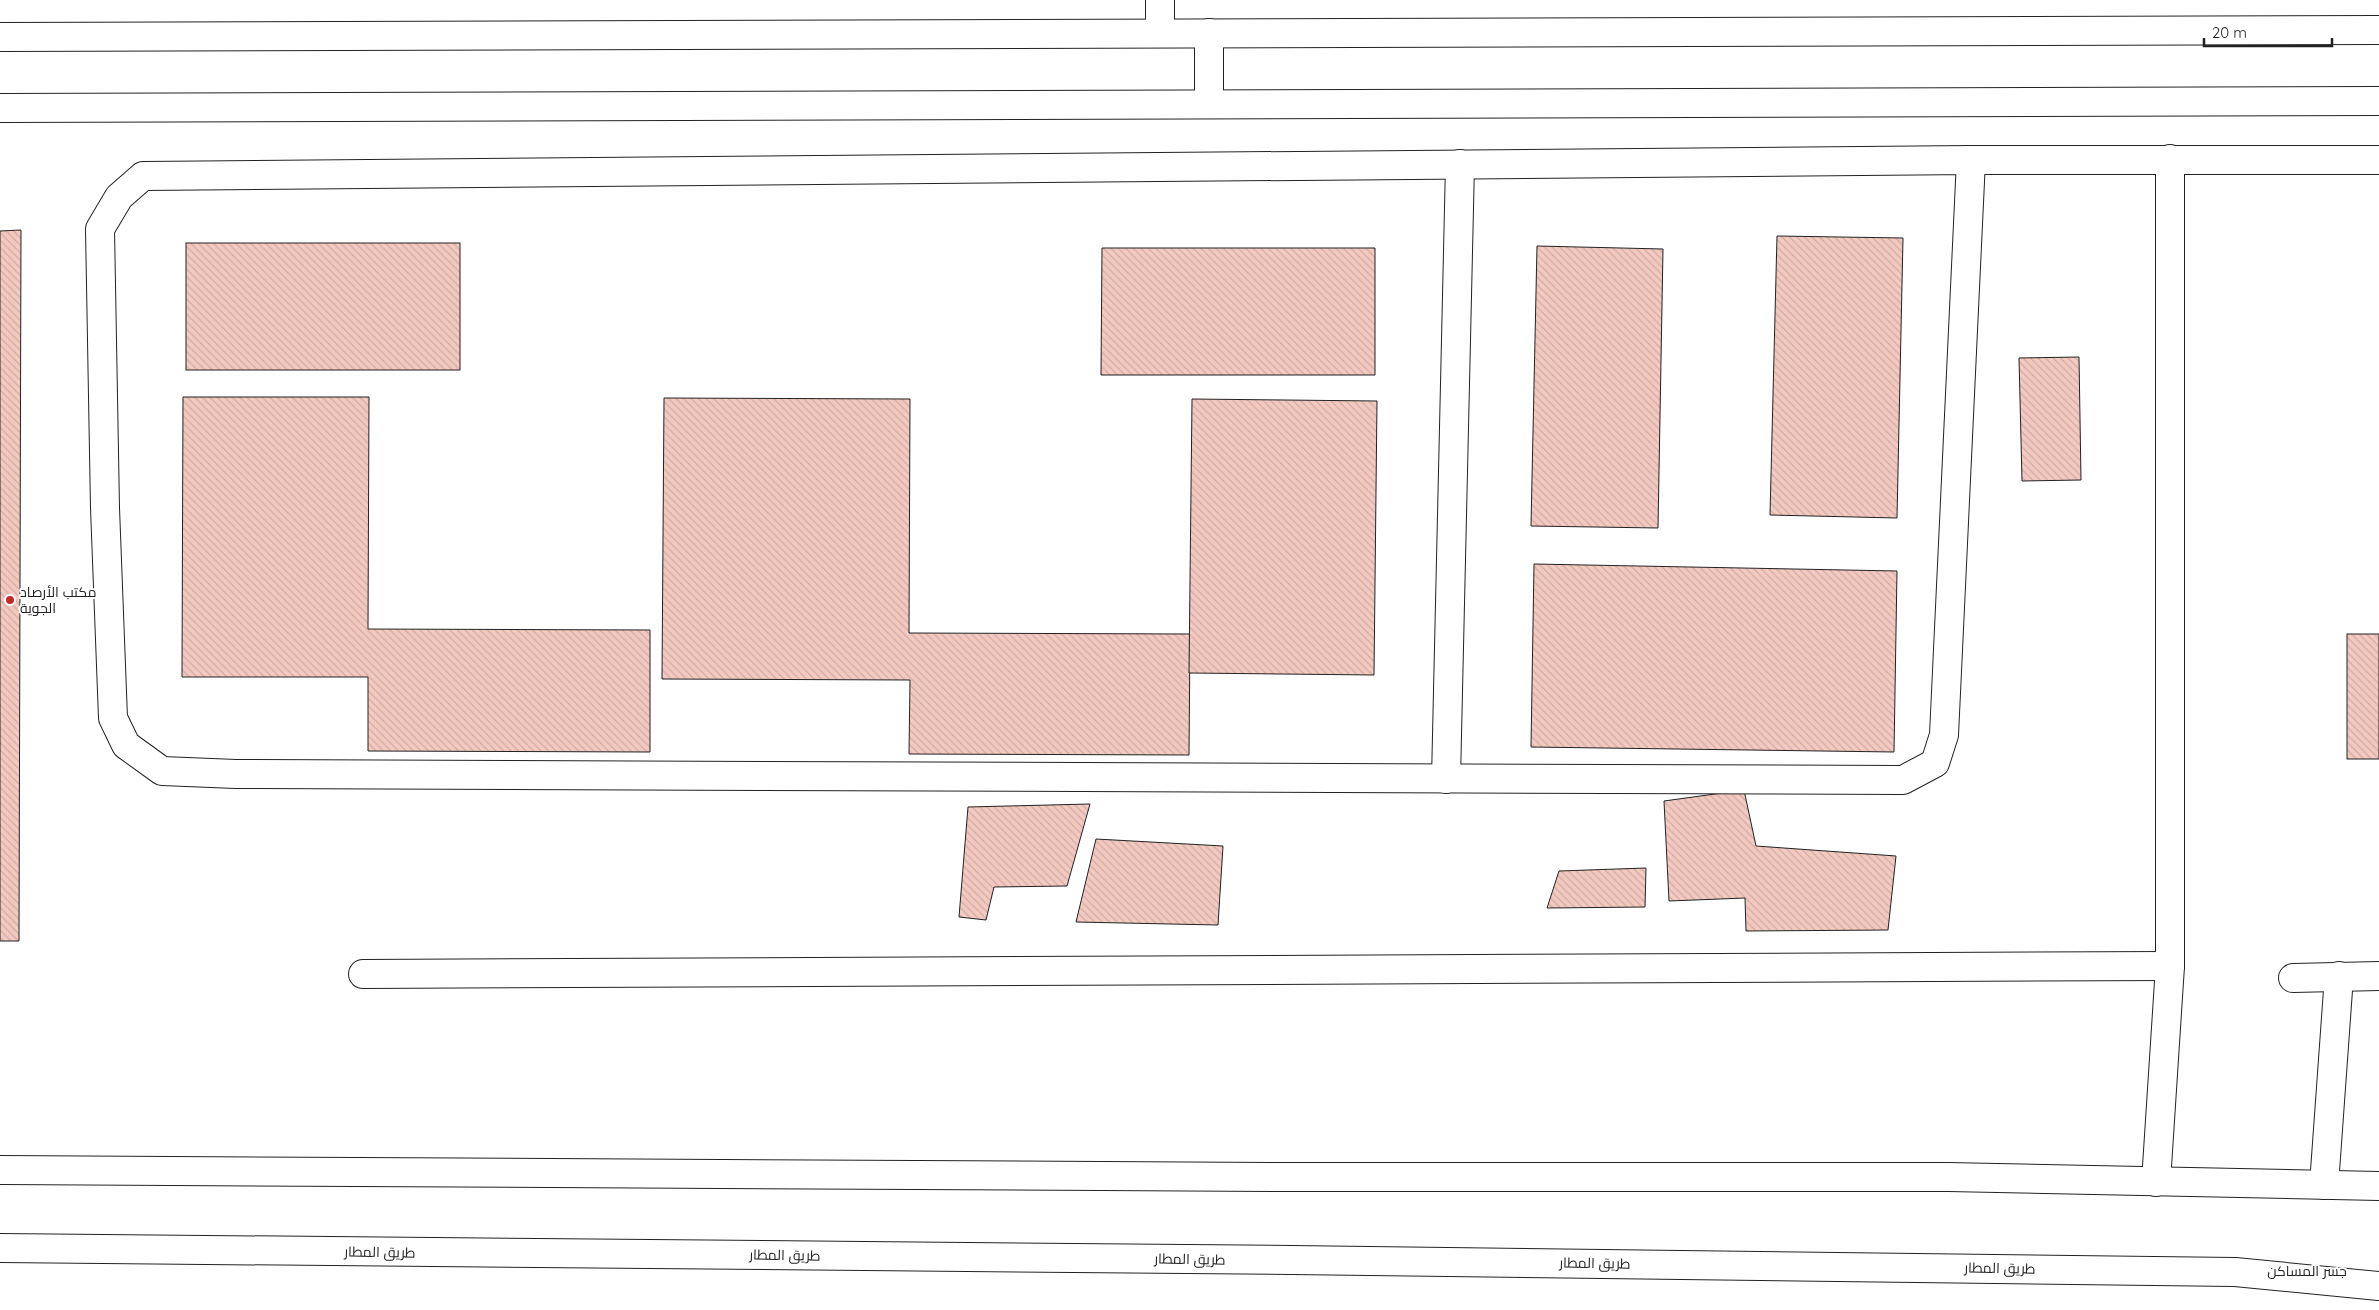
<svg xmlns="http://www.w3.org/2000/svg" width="2379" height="1310" viewBox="0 0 2379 1310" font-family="Quicksand,Cairo,sans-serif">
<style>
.building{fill:url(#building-back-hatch);stroke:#222}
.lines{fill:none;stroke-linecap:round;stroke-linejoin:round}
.minor-casing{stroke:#222;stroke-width:30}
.major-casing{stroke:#222;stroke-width:30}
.highway-casing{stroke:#222;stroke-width:30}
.minor{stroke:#fff;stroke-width:28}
.major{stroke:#fff;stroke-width:28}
.highway{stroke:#fff;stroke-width:28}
.poi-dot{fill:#c62828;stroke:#fff;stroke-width:2}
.labels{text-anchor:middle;stroke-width:4;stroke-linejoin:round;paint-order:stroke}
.poi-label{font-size:14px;fill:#222;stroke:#fff;text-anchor:start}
.street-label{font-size:14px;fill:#222;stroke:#fff}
</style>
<defs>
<pattern id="building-back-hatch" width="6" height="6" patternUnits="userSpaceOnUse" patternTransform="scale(1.25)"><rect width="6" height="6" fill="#f3c9c0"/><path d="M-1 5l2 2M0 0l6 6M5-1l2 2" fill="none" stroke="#d0aca5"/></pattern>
</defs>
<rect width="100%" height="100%" fill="#fff"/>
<!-- building -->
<g class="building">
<polygon points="21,230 19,941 0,941 0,231"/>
<polygon points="1777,236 1903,238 1897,518 1770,515"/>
<rect x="186" y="243" width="274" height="127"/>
<polygon points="1537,246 1663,249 1658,528 1531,526"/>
<polygon points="1102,248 1375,248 1375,375 1101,375"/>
<polygon points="2079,357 2081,480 2022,481 2019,358"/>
<polygon points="183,397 369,397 368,629 650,630 650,752 368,751 368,677 182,677"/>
<polygon points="664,398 910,399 909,633 1190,634 1189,755 909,754 910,680 662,679"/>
<polygon points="1192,399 1377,401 1374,675 1189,673"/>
<polygon points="1534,564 1897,571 1894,752 1531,747"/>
<rect x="2347" y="634" width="32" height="125"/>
<polygon points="1744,790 1756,846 1896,856 1888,930 1746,931 1745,898 1669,901 1664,801"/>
<polygon points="1090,804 1067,886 994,887 986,920 959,917 968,807"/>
<polygon points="1096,839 1223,846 1218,925 1076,922"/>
<polygon points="1646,868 1645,907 1547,908 1559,871"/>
</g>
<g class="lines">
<defs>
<g id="minor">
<polyline points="1160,0 1160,33"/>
<polyline points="1971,160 1944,735 1935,763 1903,780 236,774 162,771 126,745 113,718 105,508 100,229 119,197 143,176 1971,160 2379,160"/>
<polyline points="1446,779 1460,164"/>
<polyline points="363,974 2170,966"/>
<polyline points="2293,978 2379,976"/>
<polyline points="2156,1182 2170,966 2170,159"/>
<polyline points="2324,1185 2339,976"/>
</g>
<g id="major">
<polyline points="0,37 2379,30"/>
<polyline points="1209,104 1209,33"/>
<polyline points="0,108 2379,101"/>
</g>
<g id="highway">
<polyline points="0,1170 1282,1177 1948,1177 2379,1186"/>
<polyline points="0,1248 1291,1260 2235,1272 2379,1286"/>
</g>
</defs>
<!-- minor casing -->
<use href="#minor" class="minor-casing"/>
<!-- major casing -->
<use href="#major" class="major-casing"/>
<!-- highway casing -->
<use href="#highway" class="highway-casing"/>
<!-- minor -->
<use href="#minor" class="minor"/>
<!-- major -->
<use href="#major" class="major"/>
<!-- highway -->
<use href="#highway" class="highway"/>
</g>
<!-- markers -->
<circle class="poi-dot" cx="10" cy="600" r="5"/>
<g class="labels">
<!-- poi labels -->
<g class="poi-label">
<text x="20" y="597">مكتب الأرصاد<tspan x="20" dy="16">الجوية</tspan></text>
</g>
<!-- street labels -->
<g class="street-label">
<text transform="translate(380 1252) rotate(1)" y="5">طريق المطار</text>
<text transform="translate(785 1255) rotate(1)" y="5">طريق المطار</text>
<text transform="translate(1190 1259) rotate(1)" y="5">طريق المطار</text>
<text transform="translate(1595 1263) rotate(1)" y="5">طريق المطار</text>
<text transform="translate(2000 1268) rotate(1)" y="5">طريق المطار</text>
<text x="2307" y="1276">جسر المساكن</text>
</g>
</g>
<!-- scale -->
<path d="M2204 38v8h128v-8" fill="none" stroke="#222222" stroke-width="2.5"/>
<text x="2212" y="38" font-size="15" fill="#222222" stroke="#ffffff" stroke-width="4" paint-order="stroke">20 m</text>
</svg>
